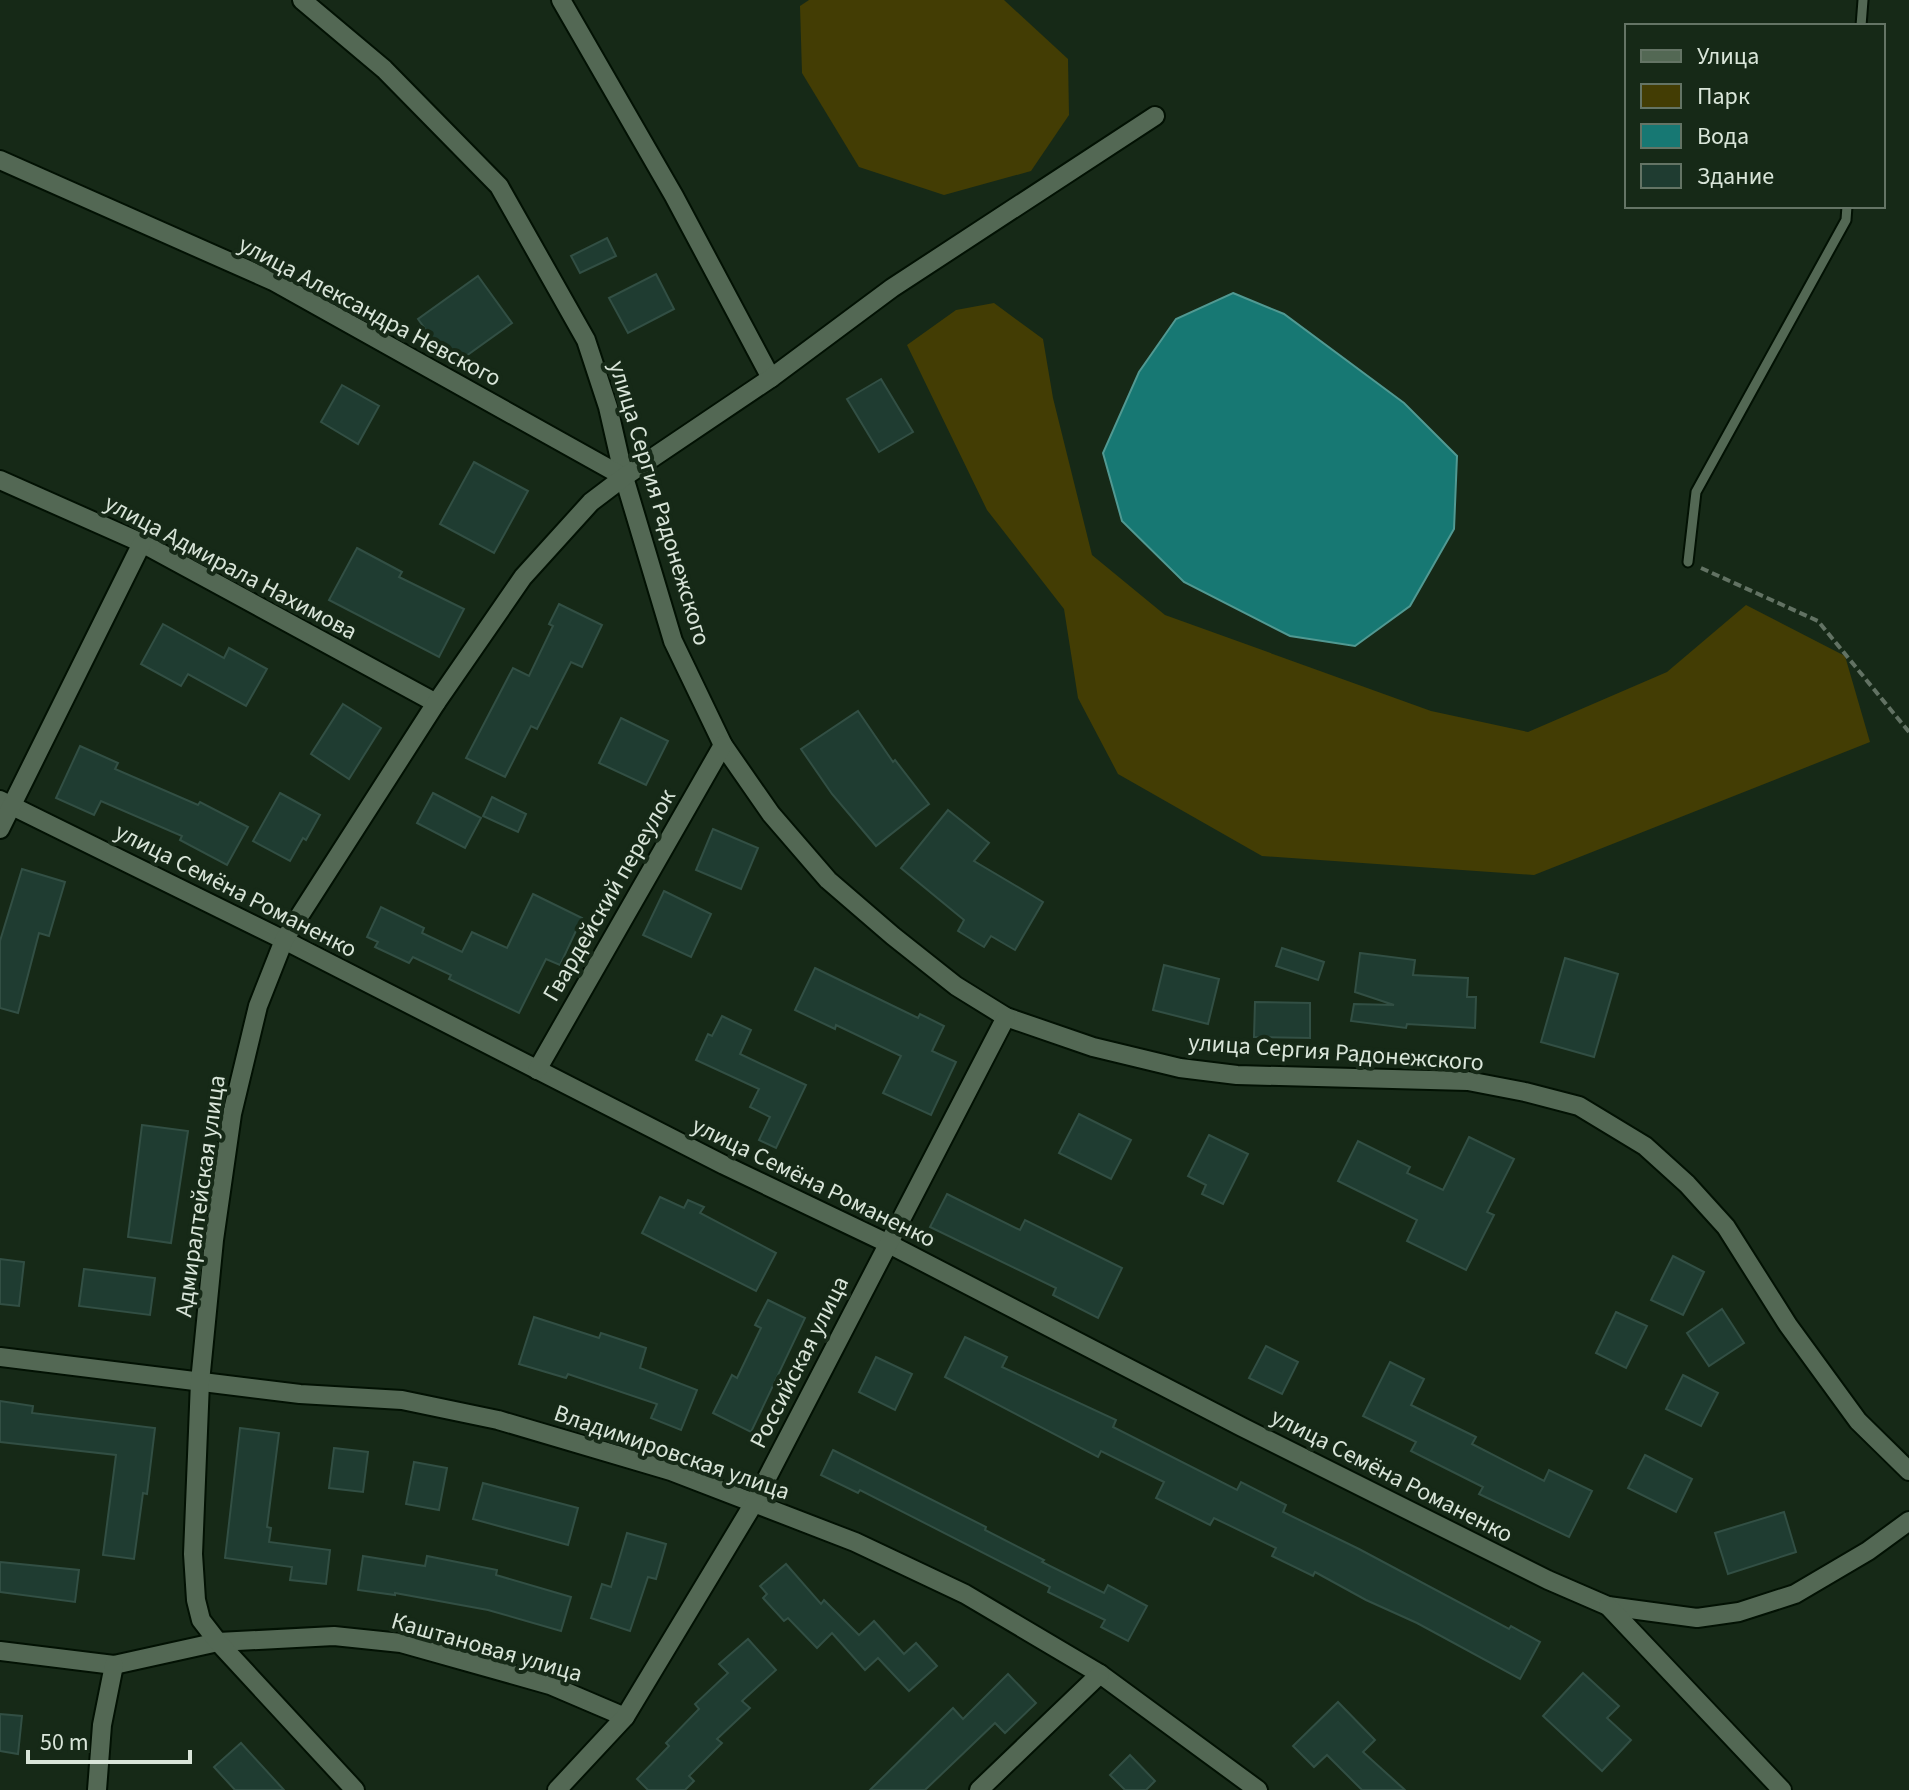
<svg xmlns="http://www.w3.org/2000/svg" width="1909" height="1790" viewBox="0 0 1909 1790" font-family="'Source Sans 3',sans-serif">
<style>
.green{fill:#433d04}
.water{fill:#177873;stroke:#519992;stroke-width:2}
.building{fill:#1f3c31;stroke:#324f44;stroke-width:2}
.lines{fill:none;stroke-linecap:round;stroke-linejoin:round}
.service-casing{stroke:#021103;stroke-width:13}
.minor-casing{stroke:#021103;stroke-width:22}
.path{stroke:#627263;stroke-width:4;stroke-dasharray:8 4;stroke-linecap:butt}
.service{stroke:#536854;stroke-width:9}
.minor{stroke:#536854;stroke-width:18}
.labels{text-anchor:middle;stroke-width:8;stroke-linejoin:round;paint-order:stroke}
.street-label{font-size:24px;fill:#d9e5d9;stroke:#162917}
</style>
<rect width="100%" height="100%" fill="#162917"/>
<!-- green -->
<g class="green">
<polygon points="809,0 1004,0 1068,59 1069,115 1031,171 944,195 859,167 802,73 800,6"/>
<polygon points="994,303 1043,339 1053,398 1092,555 1165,615 1431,711 1528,732 1667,672 1746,605 1845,656 1870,742 1534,875 1262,856 1118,774 1078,698 1064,609 987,510 907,345 956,310"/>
</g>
<!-- water -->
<polygon class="water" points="1233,293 1284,314 1404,403 1457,456 1454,529 1410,606 1355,646 1290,636 1184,582 1122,521 1103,453 1139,372 1176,319"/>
<!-- building -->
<g class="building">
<polygon points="607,238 616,256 580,273 571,256"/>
<polygon points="656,274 674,309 628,333 609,298"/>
<polygon points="478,276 512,323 452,366 418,319"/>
<polygon points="881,379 913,432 879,452 847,399"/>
<polygon points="342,385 379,406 358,444 321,422"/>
<polygon points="474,462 528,491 494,553 440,524"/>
<polygon points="357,548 402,572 399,577 464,609 439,657 329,600"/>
<polygon points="559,604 602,625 582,667 571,662 537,729 531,726 505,777 466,758 513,668 529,676 553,626 549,624"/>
<polygon points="163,624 224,658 229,648 267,669 246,706 188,674 181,686 141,664"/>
<polygon points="343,704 381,728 349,779 311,754"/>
<polygon points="858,711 893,762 895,760 929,804 876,846 832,794 801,749"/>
<polygon points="621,718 668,741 646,785 599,763"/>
<polygon points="80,746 118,763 115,769 198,805 200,802 248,827 227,865 180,840 182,836 101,801 94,815 56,798"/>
<polygon points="280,793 320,815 306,840 303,838 290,861 253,841"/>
<polygon points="433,793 481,818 465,848 417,823"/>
<polygon points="492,797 526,814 518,832 483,816"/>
<polygon points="948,810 989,843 974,861 1043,902 1015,950 991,936 984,947 958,931 964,920 901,868"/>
<polygon points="713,829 758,848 741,889 696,870"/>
<polygon points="22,869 65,882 49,936 39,933 18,1013 0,1008 0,941"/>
<polygon points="664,891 711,914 691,957 643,935"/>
<polygon points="533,894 582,918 560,965 546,959 519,1013 449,979 451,975 413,957 409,963 375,947 378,942 367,937 381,907 424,928 422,933 462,952 472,932 507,948"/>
<polygon points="1282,948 1324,962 1318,980 1276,966"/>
<polygon points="1360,953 1415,960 1413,975 1468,978 1467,997 1476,997 1475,1028 1407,1024 1406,1028 1351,1021 1354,1004 1394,1005 1355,992"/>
<polygon points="1565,958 1618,974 1594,1057 1541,1042"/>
<polygon points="1164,965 1219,979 1208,1024 1153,1010"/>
<polygon points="815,968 918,1018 920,1014 944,1026 932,1051 956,1062 931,1115 883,1093 901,1056 836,1025 835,1029 795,1010"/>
<polygon points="1255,1002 1310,1003 1310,1038 1254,1037"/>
<polygon points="722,1016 751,1030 740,1054 806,1085 776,1148 759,1140 770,1117 750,1107 759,1089 696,1060 708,1034 712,1036"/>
<polygon points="1079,1114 1131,1140 1111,1179 1059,1153"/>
<polygon points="142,1125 188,1131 171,1243 128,1237"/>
<polygon points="1209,1135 1248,1154 1223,1204 1202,1194 1206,1185 1188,1176"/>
<polygon points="1469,1137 1514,1159 1487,1212 1494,1215 1466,1270 1407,1241 1417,1220 1338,1181 1358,1141 1410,1167 1407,1173 1443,1190"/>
<polygon points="947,1194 1020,1230 1025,1220 1122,1268 1098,1318 1053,1295 1056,1288 930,1227"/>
<polygon points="660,1197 684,1208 688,1200 704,1207 700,1213 776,1253 756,1291 642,1233"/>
<polygon points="1673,1256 1704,1272 1683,1315 1651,1300"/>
<polygon points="0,1259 24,1262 19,1306 0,1304"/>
<polygon points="84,1269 155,1278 150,1315 79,1306"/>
<polygon points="768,1300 805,1318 751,1432 713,1413 732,1375 737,1378 761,1328 755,1325"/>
<polygon points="1722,1309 1744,1343 1709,1366 1687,1333"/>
<polygon points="1616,1312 1647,1326 1626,1368 1596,1353"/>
<polygon points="534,1317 599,1338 601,1333 646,1348 640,1368 697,1390 681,1430 651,1418 657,1404 568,1374 566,1378 519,1364"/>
<polygon points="965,1337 1007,1357 1002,1367 1116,1420 1113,1427 1237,1490 1241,1482 1286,1505 1283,1512 1359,1549 1509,1629 1511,1626 1540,1642 1520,1679 1417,1623 1366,1600 1315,1572 1313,1576 1272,1556 1276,1548 1214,1518 1210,1525 1156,1498 1164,1482 1101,1451 1098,1457 945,1377"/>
<polygon points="1266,1346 1298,1362 1282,1394 1249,1378"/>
<polygon points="876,1357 912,1374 895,1410 859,1392"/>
<polygon points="1390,1362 1424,1379 1411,1405 1476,1437 1472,1444 1544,1481 1549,1470 1592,1491 1569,1537 1479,1494 1483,1487 1411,1451 1416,1442 1363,1416"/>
<polygon points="1683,1375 1718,1393 1701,1426 1666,1409"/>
<polygon points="0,1401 33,1406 32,1413 155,1428 147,1494 143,1493 134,1559 103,1555 116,1455 0,1442"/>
<polygon points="240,1428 279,1433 267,1527 271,1528 269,1542 330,1550 326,1584 290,1580 292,1567 225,1558"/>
<polygon points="334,1448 368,1452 363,1492 329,1488"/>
<polygon points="833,1450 986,1527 985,1530 1044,1560 1042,1562 1104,1593 1108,1585 1147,1606 1128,1641 1101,1627 1105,1620 1048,1592 1050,1587 860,1490 858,1493 821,1475"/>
<polygon points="1645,1455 1692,1479 1676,1512 1628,1488"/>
<polygon points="414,1462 447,1468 439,1510 406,1504"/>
<polygon points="483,1483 578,1508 568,1545 473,1519"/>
<polygon points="1784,1512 1796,1552 1728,1574 1715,1533"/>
<polygon points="627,1533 666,1544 656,1579 648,1577 630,1631 591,1618 602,1584 611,1587"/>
<polygon points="363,1556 425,1566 427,1556 497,1570 496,1575 571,1597 561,1631 488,1610 395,1593 395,1595 358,1590"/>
<polygon points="0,1562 79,1570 75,1602 0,1592"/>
<polygon points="786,1564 821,1604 824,1600 859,1635 874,1621 904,1654 916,1643 937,1666 909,1691 878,1658 865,1670 832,1633 817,1648 788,1618 784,1621 763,1598 767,1594 760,1586"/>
<polygon points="748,1639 776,1670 742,1701 750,1708 717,1739 722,1743 689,1776 694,1781 685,1790 648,1790 637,1779 669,1746 666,1743 699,1709 695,1704 728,1673 719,1664"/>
<polygon points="1583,1673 1619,1706 1607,1718 1631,1740 1602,1771 1543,1716"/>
<polygon points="1008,1674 1036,1703 1005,1733 995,1723 925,1790 870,1790 953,1708 963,1719"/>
<polygon points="1338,1702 1375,1740 1363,1752 1405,1790 1362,1790 1327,1755 1314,1767 1293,1746"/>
<polygon points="0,1714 22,1716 18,1754 0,1751"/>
<polygon points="241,1743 284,1790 235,1790 214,1767"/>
<polygon points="1130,1755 1155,1781 1146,1790 1125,1790 1110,1775"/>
</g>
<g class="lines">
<defs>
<g id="service">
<polyline points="1861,26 1863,0"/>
<polyline points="1688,562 1696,492 1846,220 1847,206"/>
</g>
<g id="minor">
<polyline points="302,0 384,69 499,186 586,340 608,407 624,477 673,641 723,745 771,814 828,880 893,936 956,986 1006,1017 1093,1047 1180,1068 1237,1075 1468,1081 1525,1092 1579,1106 1645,1146 1687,1184 1726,1227 1788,1325 1858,1421 1909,1471"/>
<polyline points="561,0 674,196 771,378"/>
<polyline points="0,160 273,281 624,477"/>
<polyline points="0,480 142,543 436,703"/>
<polyline points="0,800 284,940 724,1165 887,1243 1242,1427 1548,1580 1608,1606 1697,1618 1739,1612 1795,1594 1868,1551 1909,1521"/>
<polyline points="0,829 142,543"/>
<polyline points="537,1070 723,745"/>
<polyline points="0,1357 300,1394 402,1400 498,1420 671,1471 855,1542 965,1594 1100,1674 1258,1790"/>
<polyline points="1608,1606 1782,1790"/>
<polyline points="0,1651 114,1665 218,1642 334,1636 401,1643 550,1685 625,1717"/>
<polyline points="97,1790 102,1725 114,1665"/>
<polyline points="355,1790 218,1642 201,1620 196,1600 193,1554 200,1382 214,1240 232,1114 258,1006 284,940 436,703 523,577 591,502 624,477 771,378 892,288 1155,116"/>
<polyline points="557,1790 625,1717 754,1503 1006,1017"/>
<polyline points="979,1790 1100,1674"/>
</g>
</defs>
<!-- service casing -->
<use href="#service" class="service-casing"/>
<!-- minor casing -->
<use href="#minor" class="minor-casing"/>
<!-- path -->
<polyline class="path" points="1701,568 1818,621 1909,732"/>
<!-- service -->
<use href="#service" class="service"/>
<!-- minor -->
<use href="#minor" class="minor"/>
</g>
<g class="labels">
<!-- street labels -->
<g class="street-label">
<text transform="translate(370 311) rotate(28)" y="8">улица Александра Невского</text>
<text transform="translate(660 503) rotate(73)" y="8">улица Сергия Радонежского</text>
<text transform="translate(231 567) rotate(28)" y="8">улица Адмирала Нахимова</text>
<text transform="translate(236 890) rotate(27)" y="8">улица Семёна Романенко</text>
<text transform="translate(609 895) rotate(-60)" y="8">Гвардейский переулок</text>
<text transform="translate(1336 1052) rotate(4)" y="8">улица Сергия Радонежского</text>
<text transform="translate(814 1182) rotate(26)" y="8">улица Семёна Романенко</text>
<text transform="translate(200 1196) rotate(-82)" y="8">Адмиралтейская улица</text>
<text transform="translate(799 1362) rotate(-63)" y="8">Российская улица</text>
<text transform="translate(672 1452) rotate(19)" y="8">Владимировская улица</text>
<text transform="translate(1392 1475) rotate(27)" y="8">улица Семёна Романенко</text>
<text transform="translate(487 1647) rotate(16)" y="8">Каштановая улица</text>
</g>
</g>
<!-- legend -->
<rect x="1625" y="24" width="260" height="184" fill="#162917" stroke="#647465" stroke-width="2"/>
<rect x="1641" y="50" width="40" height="12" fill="#536854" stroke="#647465" stroke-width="2"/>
<text x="1697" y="64" font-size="24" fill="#d9e5d9">Улица</text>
<rect x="1641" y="84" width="40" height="24" fill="#433d04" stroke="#647465" stroke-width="2"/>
<text x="1697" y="104" font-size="24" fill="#d9e5d9">Парк</text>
<rect x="1641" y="124" width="40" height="24" fill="#177873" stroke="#647465" stroke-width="2"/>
<text x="1697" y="144" font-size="24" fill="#d9e5d9">Вода</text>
<rect x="1641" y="164" width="40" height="24" fill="#1f3c31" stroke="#647465" stroke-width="2"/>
<text x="1697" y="184" font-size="24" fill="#d9e5d9">Здание</text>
<!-- scale -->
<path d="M28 1750v12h162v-12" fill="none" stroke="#d9e5d9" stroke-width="4"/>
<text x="40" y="1750" font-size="24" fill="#d9e5d9" stroke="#162917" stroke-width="6" paint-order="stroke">50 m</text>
</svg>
